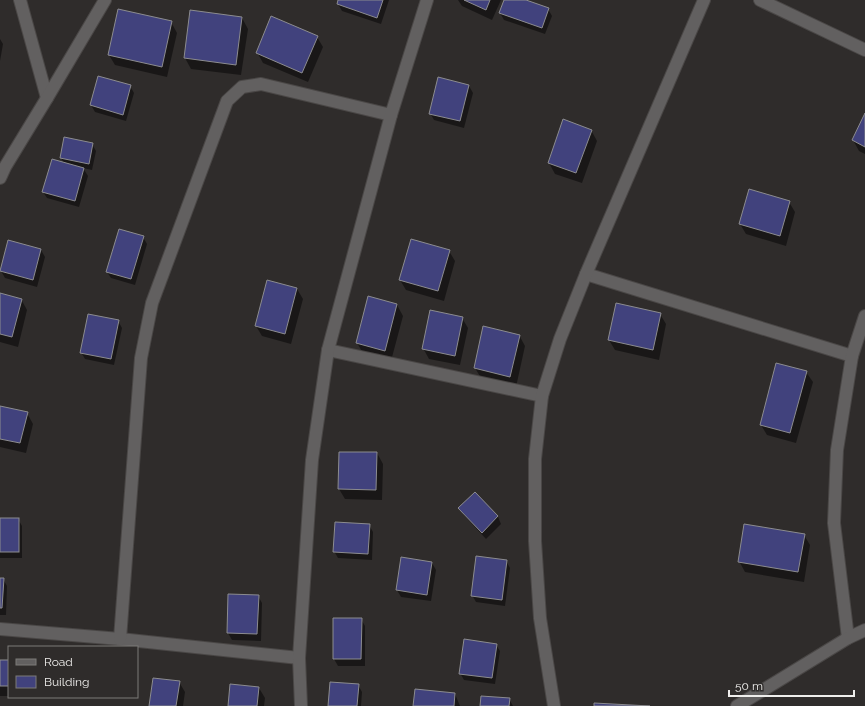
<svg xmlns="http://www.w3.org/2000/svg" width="865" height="706" viewBox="0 0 865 706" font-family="Raleway,sans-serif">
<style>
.shadow{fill:#0007}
.building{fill:#41427d;stroke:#8c8c8f}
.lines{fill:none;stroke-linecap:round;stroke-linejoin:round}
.minor-casing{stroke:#4a4746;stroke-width:14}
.minor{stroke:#626060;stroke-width:12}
</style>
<rect width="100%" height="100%" fill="#2f2c2b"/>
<!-- shadow -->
<g class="shadow">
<polygon points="339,0 389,0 381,24 342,11 338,4"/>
<polygon points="458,0 501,0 492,20 462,6"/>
<polygon points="505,0 523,0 548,9 552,16 545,34 504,20 500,13"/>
<polygon points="242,18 248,29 241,75 191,69 185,58"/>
<polygon points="171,22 177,33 167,77 115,65 109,55"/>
<polygon points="317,37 323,47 308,82 263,63 257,52"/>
<polygon points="0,39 3,44 0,61"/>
<polygon points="130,86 134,93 126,121 95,112 91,105"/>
<polygon points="469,86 473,93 464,128 434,120 430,113"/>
<polygon points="865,115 865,154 859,151 853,140"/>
<polygon points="591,130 597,141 582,183 555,174 549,163"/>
<polygon points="92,144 96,151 92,170 83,168 88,176 79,207 47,198 43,192 64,163 61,158"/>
<polygon points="789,202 795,212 786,246 746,234 740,224"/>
<polygon points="143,237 147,244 135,285 111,278 107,272"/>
<polygon points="9,241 41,250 45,257 37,287 5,278 1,271"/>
<polygon points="449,251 455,261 444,301 406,290 400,280"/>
<polygon points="297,289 303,299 291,344 262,336 256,326"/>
<polygon points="0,294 21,299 27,310 18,347 0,342"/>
<polygon points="369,298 397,305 403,316 391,361 363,353 357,343"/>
<polygon points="660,314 666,324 659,360 615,350 609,340"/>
<polygon points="462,318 468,328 460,365 429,359 423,348"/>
<polygon points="118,321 122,328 114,365 85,359 81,352"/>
<polygon points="519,335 525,346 516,387 481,378 475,368"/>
<polygon points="806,372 813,382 796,443 767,435 761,425"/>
<polygon points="0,407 27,413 33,424 26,453 0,447"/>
<polygon points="377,453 383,464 382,500 345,499 339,489"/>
<polygon points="475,494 498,517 501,524 486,539 464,515 460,508"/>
<polygon points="0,519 18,519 22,526 22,558 0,558"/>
<polygon points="369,525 373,532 372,560 338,558 334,551"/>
<polygon points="804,535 810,545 804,582 745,572 739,561"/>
<polygon points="506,561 510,568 505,606 476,602 472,595"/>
<polygon points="432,563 436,570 431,601 401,597 397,590"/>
<polygon points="0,579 3,579 7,586 6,615 0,615"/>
<polygon points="258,596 262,603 261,641 232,640 228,633"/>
<polygon points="361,619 365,626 365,666 338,666 334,659"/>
<polygon points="496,645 500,651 495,684 464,680 460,673"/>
<rect x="0" y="661" width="9" height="35"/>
<polygon points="179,682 185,692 183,706 150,706"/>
<polygon points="358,685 362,692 361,706 329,706"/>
<polygon points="259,688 265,698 264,706 229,706"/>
<polygon points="455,694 460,706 414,706"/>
<polygon points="509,699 513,706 481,706"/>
</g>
<!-- building -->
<g class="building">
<polygon points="338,0 383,0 377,18 337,4"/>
<polygon points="464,0 490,0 486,10"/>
<polygon points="504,0 526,0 549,8 542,28 499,13"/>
<polygon points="118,9 172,21 162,67 108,55"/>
<polygon points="190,10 242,17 236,65 184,58"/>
<polygon points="271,16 318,36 302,73 256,53"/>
<polygon points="98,76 131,85 123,115 90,105"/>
<polygon points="438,77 469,85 460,121 429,114"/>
<polygon points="865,113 865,147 852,140"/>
<polygon points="563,119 592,130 576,173 548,163"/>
<polygon points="64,137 93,143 89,164 60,158"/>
<polygon points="52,159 84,168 75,201 42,192"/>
<polygon points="749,189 790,201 780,236 739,224"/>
<polygon points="119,229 144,236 131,279 106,272"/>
<polygon points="411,239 450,250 438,291 399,280"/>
<polygon points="8,240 41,249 33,280 0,271"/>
<polygon points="267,280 297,288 285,334 255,326"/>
<polygon points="0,293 22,299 12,337 0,334"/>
<polygon points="368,296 397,304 385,351 356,343"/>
<polygon points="616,303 661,313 653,350 608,340"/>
<polygon points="430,310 463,317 455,356 422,349"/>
<polygon points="88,314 119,320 111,359 80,353"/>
<polygon points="483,326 520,335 510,377 474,368"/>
<polygon points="776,363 807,371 790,433 760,425"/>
<polygon points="0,406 28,412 20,443 0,439"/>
<polygon points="339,452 377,452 376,490 338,489"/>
<polygon points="475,492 498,516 482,533 458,508"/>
<rect x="0" y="518" width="19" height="34"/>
<polygon points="335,522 370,524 368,554 333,552"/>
<polygon points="744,524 805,534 798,572 738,562"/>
<polygon points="476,556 507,560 502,600 471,596"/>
<polygon points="401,557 432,562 427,595 396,590"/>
<polygon points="0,578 4,578 2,608 0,608"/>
<polygon points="228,594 259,595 257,634 227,633"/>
<polygon points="333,618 362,618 361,659 333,659"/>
<polygon points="464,639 497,644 492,678 459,674"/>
<rect x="0" y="660" width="9" height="26"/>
<polygon points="153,678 180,681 176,706 149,706"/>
<polygon points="330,682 359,684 357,706 328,706"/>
<polygon points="230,684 259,687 257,706 228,706"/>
<polygon points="415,689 455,693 454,706 413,706"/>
<polygon points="481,696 510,698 509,706 480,706"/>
<polygon points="594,703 650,706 594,706"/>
</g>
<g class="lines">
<defs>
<g id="minor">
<polyline points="20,0 47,98"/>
<polyline points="760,0 865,50"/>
<polyline points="0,178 5,167 47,98 105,0"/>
<polyline points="586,274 852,356"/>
<polyline points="328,350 542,396"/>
<polyline points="0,629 120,639 299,658"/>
<polyline points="848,638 834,523 837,450 852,356 865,316"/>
<polyline points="120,639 141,358 152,303 227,101 242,87 261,84 391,115"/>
<polyline points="301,706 299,658 312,460 328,350 391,115 427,0"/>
<polyline points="554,706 540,618 535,541 535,459 542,396 560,339 586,274 704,0"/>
<polyline points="737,706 848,638 865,630"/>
</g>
</defs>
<!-- minor casing -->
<use href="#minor" class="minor-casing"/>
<!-- minor -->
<use href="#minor" class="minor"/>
</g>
<!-- legend -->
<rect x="8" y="646" width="130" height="52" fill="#2f2c2b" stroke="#7c7a78"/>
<rect x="16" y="659" width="20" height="6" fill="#626060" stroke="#7c7a78"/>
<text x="44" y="666" font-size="12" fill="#efeeec">Road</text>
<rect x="16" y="676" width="20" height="12" fill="#41427d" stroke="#7c7a78"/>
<text x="44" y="686" font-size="12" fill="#efeeec">Building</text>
<!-- scale -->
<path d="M729 690v6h125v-6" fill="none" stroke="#efeeec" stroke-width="2"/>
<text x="735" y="690" font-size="12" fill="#efeeec" stroke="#2f2c2b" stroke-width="3" paint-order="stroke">50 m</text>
</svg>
